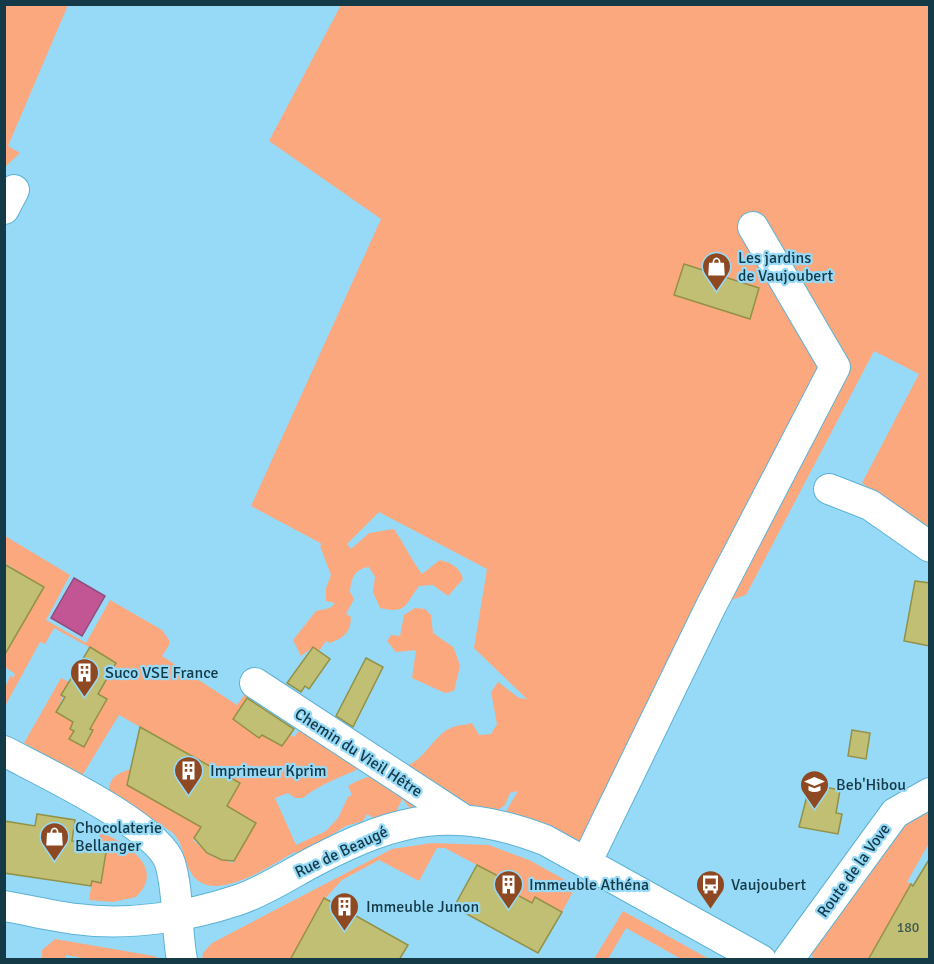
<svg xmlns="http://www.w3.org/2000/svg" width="934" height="964" viewBox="0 0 934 964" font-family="Signika,sans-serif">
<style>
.green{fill:#fca87e;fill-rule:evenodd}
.water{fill:#c25694;stroke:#8e4d7d;stroke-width:1.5}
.building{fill:#c1bf73;stroke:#939146;stroke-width:1.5}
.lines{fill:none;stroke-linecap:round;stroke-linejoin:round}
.minor-casing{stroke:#5bb2d5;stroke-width:32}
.minor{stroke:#fff;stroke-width:30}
.labels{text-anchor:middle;stroke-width:4.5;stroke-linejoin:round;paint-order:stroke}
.number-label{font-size:14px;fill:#3f5a52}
.poi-label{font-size:16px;fill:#143947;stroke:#97daf7;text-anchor:start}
.street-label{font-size:16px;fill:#143947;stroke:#97daf7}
</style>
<rect width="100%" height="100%" fill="#97daf7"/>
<!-- green -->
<g class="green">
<polygon points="4,5 68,5 8,146 20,153 5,167"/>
<path d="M341,5H929V533L862,483L919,374L874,351L746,595L711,607L587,861L498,825L518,791L510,793L505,805L495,812L416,815L402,799L395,814L378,821L367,814L363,821L346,826L296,856L295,852C272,864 210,909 190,871C183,858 184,845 173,833L109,790C110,776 119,773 131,769L140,727L119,715L82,776L24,743L61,678L69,682L56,712L73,722L70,729L74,731L70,739L92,730L80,723L106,699L98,694L116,662L54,628L45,644L40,642L5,706V687L11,675L13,678L15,674L5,667V656L43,587L5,563V536L70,575L46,620L86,643L110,600L162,630L169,640V645L162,656L237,705L245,694L250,693L233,719L259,738L262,735L282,746L291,735L294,737L301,728L362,767C343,777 319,784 303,798H295L288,793L275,798L296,845L326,831L338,818L348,797L352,795L348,786C367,774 386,774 406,766C426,759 434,734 453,727C459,725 466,725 472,723L479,735L491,734L497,724L491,692L498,682L519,698L527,699L474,648L487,569L379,512L347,544L351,549L369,533L394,529C404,544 411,559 422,574L440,560C451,563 460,567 463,579L448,596L433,585L419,586C404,606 407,614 380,608L373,592L375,577L369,567C354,569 351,579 350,592L354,599L346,614L351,617C350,633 345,637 330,643L326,641L319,651L313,647L301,656L293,640L316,611L330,608L335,603L326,601V588L331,575L320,546L322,544L251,506L381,219L269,141ZM141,727L240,783L227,806L256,823L233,863L211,856L193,840L201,827L127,785Z"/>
<polygon points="415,608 425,609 431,615 433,633 453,647 456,654 460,666 454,691 445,693 412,678 416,650 396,652 387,641 391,635 400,636 404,615"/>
<polygon points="929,811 929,843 907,882 911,884 868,959 813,959 812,954 816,946 904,826"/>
<path d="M100,832C125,842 167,868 136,897L113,902L89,900L92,881L100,883L106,852L96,850Z"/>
<polygon points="432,843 489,845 529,860 576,886 562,912 535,897 532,903 501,886 503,879 445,848 437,848 419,881 379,860 342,880 322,902 300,942 332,959 202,960 203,953 212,943 392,849"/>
<polygon points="623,911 709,959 681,959 626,928 608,959 594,959"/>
<polygon points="55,939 154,956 159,959 89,959 66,955 65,959 42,959 42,950"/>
</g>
<!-- water -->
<polygon class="water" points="74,578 105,596 82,636 51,618"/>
<!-- building -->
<g class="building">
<polygon points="684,264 759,288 750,319 674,295"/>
<polygon points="4,564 44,587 4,656"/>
<polygon points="915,581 930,583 930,646 904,641"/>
<polygon points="90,647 116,663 98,694 107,699 90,729 93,730 84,747 69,739 74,731 70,729 73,722 56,712 65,697 61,695"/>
<polygon points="313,647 330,659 309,689 305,686 301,692 287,683"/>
<polygon points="366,658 383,667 353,727 336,716"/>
<polygon points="247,698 294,729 282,746 262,735 259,738 233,719"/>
<polygon points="140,727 240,783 227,806 256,823 234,861 222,860 207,853 194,838 201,827 127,785"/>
<polygon points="852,730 870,733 866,759 848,756"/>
<polygon points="810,784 840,790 836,813 842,814 838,834 799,827"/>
<polygon points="37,814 75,820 72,841 90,844 89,849 106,852 101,883 92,881 91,886 4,873 4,821 35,826"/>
<polygon points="930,858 930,960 868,960 911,884 913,886"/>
<polygon points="477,865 504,879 501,886 532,903 535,897 562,912 538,953 454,907"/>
<polygon points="324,898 408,945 399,960 290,960"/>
</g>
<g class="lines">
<defs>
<g id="minor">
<polyline points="4,209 14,190"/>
<polyline points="829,489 870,505 930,547"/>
<polyline points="255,683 464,820"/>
<path d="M4,751C41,771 159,826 170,863C179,893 176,928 182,960"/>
<polyline points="587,861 711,606 835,367 753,227"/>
<path d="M4,906C28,910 52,916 76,919C129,926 187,917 238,900C265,891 290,874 315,861C399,817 455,805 545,840L761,960"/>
<polyline points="788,960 895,813 930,793"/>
</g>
</defs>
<!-- minor casing -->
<use href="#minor" class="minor-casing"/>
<!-- minor -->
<use href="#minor" class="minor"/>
</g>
<!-- icons -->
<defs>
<symbol id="shop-pin" viewBox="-11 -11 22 30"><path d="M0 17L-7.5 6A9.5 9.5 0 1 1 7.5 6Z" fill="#8e4822" stroke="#97daf7"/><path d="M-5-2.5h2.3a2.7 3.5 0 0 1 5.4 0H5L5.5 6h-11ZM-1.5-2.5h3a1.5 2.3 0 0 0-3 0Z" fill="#fff"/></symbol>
<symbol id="building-pin" viewBox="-11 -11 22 30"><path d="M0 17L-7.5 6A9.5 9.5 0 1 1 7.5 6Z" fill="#8e4822" stroke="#97daf7"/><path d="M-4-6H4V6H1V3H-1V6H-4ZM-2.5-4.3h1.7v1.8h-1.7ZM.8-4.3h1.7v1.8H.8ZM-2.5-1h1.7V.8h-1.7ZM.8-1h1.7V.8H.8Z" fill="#fff"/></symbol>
<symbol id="school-pin" viewBox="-11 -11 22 30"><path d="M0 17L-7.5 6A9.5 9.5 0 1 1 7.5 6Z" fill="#8e4822" stroke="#97daf7"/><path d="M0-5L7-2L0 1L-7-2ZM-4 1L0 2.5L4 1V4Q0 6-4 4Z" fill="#fff"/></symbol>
<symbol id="bus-pin" viewBox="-11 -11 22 30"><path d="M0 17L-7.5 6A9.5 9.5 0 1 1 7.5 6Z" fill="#8e4822" stroke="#97daf7"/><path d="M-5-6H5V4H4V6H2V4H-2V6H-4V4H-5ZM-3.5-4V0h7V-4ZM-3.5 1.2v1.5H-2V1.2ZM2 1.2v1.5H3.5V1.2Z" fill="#fff"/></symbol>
</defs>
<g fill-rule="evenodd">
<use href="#shop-pin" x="700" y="250" width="33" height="45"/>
<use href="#building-pin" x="68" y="656" width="33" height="45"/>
<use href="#building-pin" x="172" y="754" width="33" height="45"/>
<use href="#school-pin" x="798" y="768" width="33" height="45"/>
<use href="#shop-pin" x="38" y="820" width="33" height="45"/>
<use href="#building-pin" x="492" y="868" width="33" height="45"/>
<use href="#bus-pin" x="694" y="868" width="33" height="45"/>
<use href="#building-pin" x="328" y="890" width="33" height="45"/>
</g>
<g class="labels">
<!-- number labels -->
<g class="number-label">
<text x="908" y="932">180</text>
</g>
<!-- poi labels -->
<g class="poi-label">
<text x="738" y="263">Les jardins<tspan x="738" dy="18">de Vaujoubert</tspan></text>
<text x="105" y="678">Suco VSE France</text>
<text x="210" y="776">Imprimeur Kprim</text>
<text x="836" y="790">Beb'Hibou</text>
<text x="75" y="833">Chocolaterie<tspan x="75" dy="18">Bellanger</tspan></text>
<text x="529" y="890">Immeuble Athéna</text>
<text x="731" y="890">Vaujoubert</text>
<text x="366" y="912">Immeuble Junon</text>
</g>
<!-- street labels -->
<g class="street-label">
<text transform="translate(359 752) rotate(33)" y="6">Chemin du Vieil Hêtre</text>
<text transform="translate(341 851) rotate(-25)" y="6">Rue de Beaugé</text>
<text transform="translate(853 870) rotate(-54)" y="6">Route de la Vove</text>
</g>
</g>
<!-- border -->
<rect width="934" height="964" fill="none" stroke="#143947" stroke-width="12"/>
</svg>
